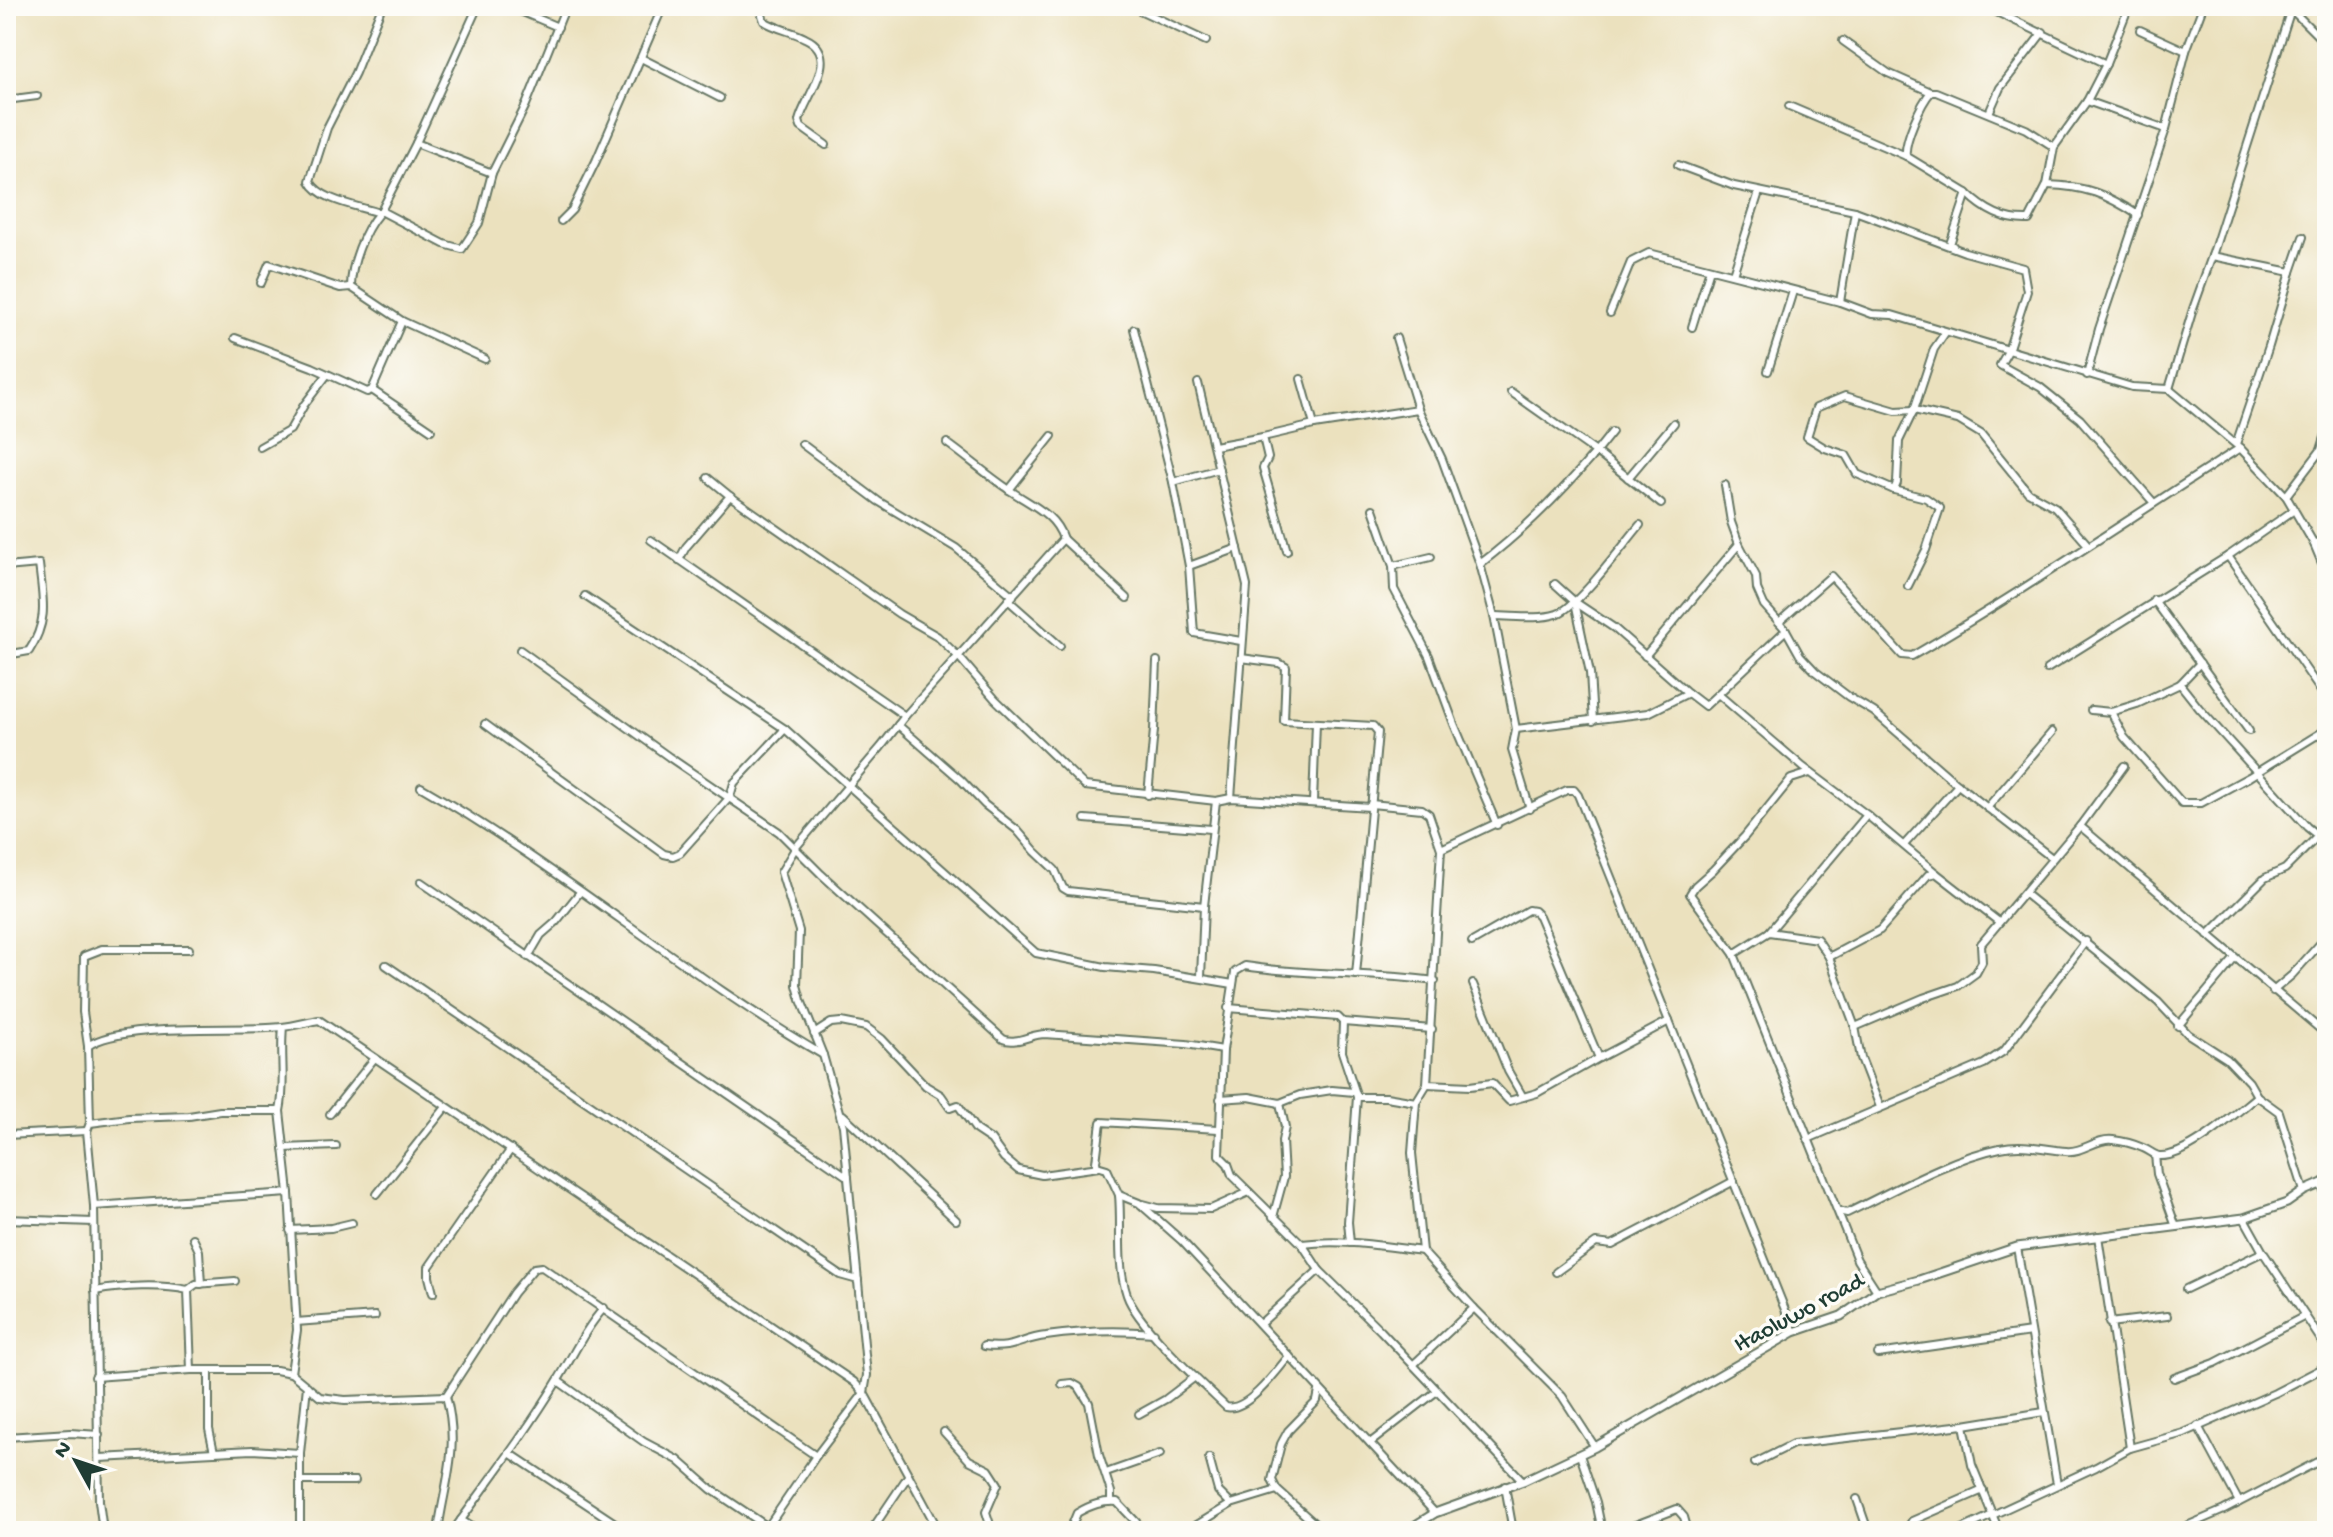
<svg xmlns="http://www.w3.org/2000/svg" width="2333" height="1537" viewBox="0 0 2333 1537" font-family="'Gochi Hand',sans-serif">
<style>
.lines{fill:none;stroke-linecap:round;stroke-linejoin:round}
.minor-casing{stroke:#667664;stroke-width:10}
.tertiary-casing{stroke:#667664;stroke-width:11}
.minor{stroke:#fff;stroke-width:6}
.tertiary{stroke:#fff;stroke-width:7}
.labels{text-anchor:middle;stroke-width:7;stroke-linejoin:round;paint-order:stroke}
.street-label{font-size:24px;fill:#1f3d34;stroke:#fdfcf7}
</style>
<rect width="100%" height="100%" fill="#fdfcf7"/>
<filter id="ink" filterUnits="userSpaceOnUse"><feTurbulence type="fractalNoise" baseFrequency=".0125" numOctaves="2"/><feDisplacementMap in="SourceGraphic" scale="16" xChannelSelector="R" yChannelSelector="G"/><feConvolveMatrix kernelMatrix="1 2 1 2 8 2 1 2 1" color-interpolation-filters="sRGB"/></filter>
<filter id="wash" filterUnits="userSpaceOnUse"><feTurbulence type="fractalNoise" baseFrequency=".006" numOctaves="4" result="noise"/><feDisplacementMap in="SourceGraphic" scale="32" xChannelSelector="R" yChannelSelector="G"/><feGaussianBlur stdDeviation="1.8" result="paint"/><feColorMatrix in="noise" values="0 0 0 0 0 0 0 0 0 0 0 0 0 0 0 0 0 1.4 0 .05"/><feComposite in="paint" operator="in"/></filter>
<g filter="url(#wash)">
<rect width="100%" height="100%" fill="#ebe1be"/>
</g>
<g filter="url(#ink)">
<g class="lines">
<defs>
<g id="minor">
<polyline points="478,6 416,143 381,211 444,244 462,249 479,223 492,173"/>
<polyline points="508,6 558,27"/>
<path d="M759,6L764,21C776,29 792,31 805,38C843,55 805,96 799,121L801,127L826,145"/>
<polyline points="1131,6 1206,41"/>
<polyline points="1984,6 2106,64"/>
<polyline points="2129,6 2106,64 2087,101 2166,129"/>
<polyline points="2291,9 2327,45"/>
<polyline points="2140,30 2186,51"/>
<polyline points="1843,41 1888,73 1931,92"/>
<polyline points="641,58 720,98"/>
<polyline points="6,100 37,96"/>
<polyline points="1789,106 1906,156 1967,193 1950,244 1953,246"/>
<polyline points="1989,113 2000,88 2043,32"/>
<polyline points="416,143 492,173 526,105 566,6"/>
<polyline points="2326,152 2327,150"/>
<path d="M1906,156C1904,141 1921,103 1931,92H1936L2026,129L2054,147"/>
<polyline points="1678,165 1734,186 1855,211"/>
<path d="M2047,185C2086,186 2106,194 2138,215"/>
<path d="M1967,193C1984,210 2005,221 2029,220L2047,185L2054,147L2087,101"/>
<path d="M379,213C359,206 320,201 310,181L327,128L355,73L382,6"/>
<polyline points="561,221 572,210 596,161 663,6"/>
<polyline points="2212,256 2291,272 2269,346 2236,444"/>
<polyline points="2291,272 2303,237"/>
<polyline points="1733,274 1759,192"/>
<polyline points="261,283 269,264 340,288 351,287 402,321 485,359"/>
<path d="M351,287C351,264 364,230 379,213"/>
<polyline points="1840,302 1855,211 1965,252 2023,268 2027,291 2008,351 2000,365 2040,387 2080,419 2154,503"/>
<polyline points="1610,313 1631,262 1649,253 1840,302 1872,314 1892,315 2132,387 2169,389 2240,448 2286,496 2314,544 2327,575"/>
<polyline points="1692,327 1710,269"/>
<polyline points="1134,329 1173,482 1189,566 1194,633 1241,641"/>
<polyline points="235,338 312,367 367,392 372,390 402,321"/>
<polyline points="1396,338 1418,409 1442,459 1480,564 1494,616 1516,729 1512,750 1530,809"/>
<polyline points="1768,371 1793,291"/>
<polyline points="2087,375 2099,329 2166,129 2186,51 2203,6"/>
<polyline points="1301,379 1314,425 1418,409"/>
<polyline points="1198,383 1247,586 1231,798"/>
<polyline points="2169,389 2193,309 2212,256 2292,6"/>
<polyline points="372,390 431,430"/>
<polyline points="1612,432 1596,452 1661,504"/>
<polyline points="802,444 878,501 956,548 1013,596"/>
<polyline points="1214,446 1263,437"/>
<polyline points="260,447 290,430 304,405 327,375"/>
<polyline points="708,478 730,496 899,614 937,636 959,657 995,699 1085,786 1216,801 1231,798 1370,807"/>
<polyline points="1628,478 1674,423"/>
<polyline points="1173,482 1219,469"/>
<polyline points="1725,485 1731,522 1739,544 1756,576 1757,589 1764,605 1786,630 1800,655 1816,672 1849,697 1874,712 1958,785 2052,858"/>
<polyline points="1009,490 1052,436"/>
<polyline points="1894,490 1857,474 1846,455 1825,448 1807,437 1816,408 1845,396 1896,411 1914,410 1958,420 1981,434 2028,492 2055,507 2088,545"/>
<polyline points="2286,496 2321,450 2327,431"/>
<polyline points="1373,509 1393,566 1394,589 1429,656 1454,724 1497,825"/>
<polyline points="1063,539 1127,598"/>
<polyline points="651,540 905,716"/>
<polyline points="2314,544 2327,538"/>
<polyline points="1287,551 1263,468 1268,458 1263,437 1314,425"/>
<polyline points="2228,556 2327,700"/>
<polyline points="679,560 686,547 730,496"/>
<path d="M1480,564C1524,531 1560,494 1596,452L1511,392"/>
<polyline points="1189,566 1238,548"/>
<polyline points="1393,566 1431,557"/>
<path d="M6,567L39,564C43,600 49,620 29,651L6,655"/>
<polyline points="1908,586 1926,550 1940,508 1926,498 1894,490 1897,483 1899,441 1914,410 1934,349 1945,333"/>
<polyline points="585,596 785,729 1036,953 1105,967 1154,971 1233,984"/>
<polyline points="1008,600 1060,646"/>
<polyline points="2154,600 2249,731"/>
<polyline points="1575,602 1590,673 1593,721"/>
<path d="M1494,616C1514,616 1538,620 1557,614C1579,606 1623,545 1640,525"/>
<path d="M1779,622L1831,576L1902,655L1912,656C2024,591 2131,517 2240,448"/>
<path d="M520,650L669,757L779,832L821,874L1003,1039C1016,1045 1031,1034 1045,1034L1186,1044L1223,1050"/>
<polyline points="1645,656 1739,544"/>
<polyline points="1241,658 1279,663 1286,667 1284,721 1373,726 1378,732 1356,975"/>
<polyline points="2047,669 2228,556 2294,510"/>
<polyline points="2180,684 2199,708 2307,827 2327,843"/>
<polyline points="1688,693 1705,706 1718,694 1803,767 1867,815 1936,873"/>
<polyline points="1718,694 1786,630"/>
<polyline points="2091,710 2111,712 2137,704 2180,684 2200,663"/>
<polyline points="2111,712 2124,737 2182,803 2201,803 2249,777 2327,729"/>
<polyline points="485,724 664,854 673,856 680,853 730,797 734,783 785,729"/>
<polyline points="898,725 961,780 985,805 1017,830 1035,851 1055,870 1063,888 1068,891 1204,906"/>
<polyline points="1516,729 1648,713 1688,693 1614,628 1575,602 1555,584"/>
<path d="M421,787C561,867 684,974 823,1055"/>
<polyline points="1148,795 1154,730 1157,661"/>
<polyline points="1313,802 1316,723"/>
<polyline points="1371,804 1422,809 1429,814 1441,849 1567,790 1574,790 1578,795 1794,1332"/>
<polyline points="1987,808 2052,732"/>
<polyline points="1867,815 1769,932 1734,954 1857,1260 1877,1291"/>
<polyline points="1085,819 1211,829"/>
<polyline points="2080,826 2327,1035"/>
<polyline points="1904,845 1958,785"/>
<polyline points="421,882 848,1177"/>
<polyline points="2025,894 2158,1002 2188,1034 2227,1059 2249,1082 2257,1096 2279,1112 2304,1191"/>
<polyline points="1769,932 1817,939 1829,957 1855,1027 1923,998 1958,986 1976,973 1982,962 1981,944 2080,826 2124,766"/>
<polyline points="2208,935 2265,878 2285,869 2327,827"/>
<polyline points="1472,942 1528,910 1534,911 1539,916 1599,1058 1669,1021"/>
<polyline points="1734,954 1690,894 1695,886 1713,870 1745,836 1791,779 1810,773"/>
<polyline points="528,957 541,935 556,922 580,892"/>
<polyline points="1829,957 1880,930 1928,875 1936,873 1999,922"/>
<polyline points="386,965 840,1275 858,1280"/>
<polyline points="1201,977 1204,906 1216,801"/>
<path d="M1435,981C1372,972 1308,976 1245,966L1235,972L1223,1050L1219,1155L1228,1164L1232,1175L1302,1244L1319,1270L1381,1331L1523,1481"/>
<polyline points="1473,984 1508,1071 1523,1097"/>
<polyline points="2273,991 2292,975 2327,936"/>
<polyline points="1228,1008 1338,1017 1343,1022 1342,1052 1357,1097"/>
<polyline points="1343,1022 1432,1029"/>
<polyline points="2178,1026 2235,958"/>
<path d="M283,1027C280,1056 286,1083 280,1111H220L189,1116L129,1118L90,1123L88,1046C121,1022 238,1032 282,1027C294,1026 307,1022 319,1020L854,1382L864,1393L939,1531"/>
<polyline points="1855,1027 1861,1058 1880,1107"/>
<polyline points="814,1034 831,1023 841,1022 866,1027 882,1039 926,1086 941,1095 950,1108 958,1105 976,1130 991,1140 1004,1158 1018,1170 1042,1175 1099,1167"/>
<polyline points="88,1046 83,1012 84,956 102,949 189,949"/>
<polyline points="1427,1084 1470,1086 1492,1083 1509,1101 1537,1093 1599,1058"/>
<polyline points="1220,1099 1249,1097 1280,1103 1300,1095 1332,1090 1354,1092"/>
<polyline points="330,1114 374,1059"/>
<polyline points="843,1115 956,1220"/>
<polyline points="90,1123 87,1131 94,1206 99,1501 103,1531"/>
<polyline points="1218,1129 1101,1122 1096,1162 1097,1166 1107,1169 1119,1195 1139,1203 1182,1241 1435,1513"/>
<polyline points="6,1135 87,1131"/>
<polyline points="1808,1139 1984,1064 2004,1051 2086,941"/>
<polyline points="284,1148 336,1146"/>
<polyline points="2155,1155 2157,1174 2176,1227"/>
<polyline points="2321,1186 2327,1195"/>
<polyline points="289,1193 297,1330 291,1373"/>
<polyline points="377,1194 446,1107"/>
<path d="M1119,1195C1122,1228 1116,1263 1127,1295C1137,1325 1201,1383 1226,1407C1247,1412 1277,1371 1289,1356"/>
<polyline points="1143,1204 1158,1208 1211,1209 1249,1192"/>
<polyline points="94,1206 289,1193 280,1111"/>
<path d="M1838,1211L1847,1213C1893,1191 1951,1158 2000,1148C2023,1143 2043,1149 2066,1151C2083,1153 2096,1138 2113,1140C2122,1141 2134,1144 2143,1148C2149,1150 2153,1155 2159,1156C2187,1158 2236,1113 2257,1096"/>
<polyline points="1273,1217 1284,1177 1282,1141 1285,1127 1280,1103"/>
<polyline points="2244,1218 2263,1252 2327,1349"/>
<polyline points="6,1219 94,1222"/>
<polyline points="290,1230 331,1228 352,1223"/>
<polyline points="2098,1236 2130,1448"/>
<polyline points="193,1238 199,1251 201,1284"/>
<polyline points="1350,1243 1348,1222 1357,1097 1386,1097 1416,1102"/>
<path d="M1302,1244C1342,1239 1382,1246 1422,1251L1474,1308L1562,1396L1595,1447"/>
<polyline points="2017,1247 2057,1484"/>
<polyline points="1422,1251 1412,1153 1416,1102 1427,1084 1441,849"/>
<polyline points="1556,1272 1596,1243 1612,1245 1734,1181"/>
<polyline points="2186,1289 2263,1252"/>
<polyline points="188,1290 196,1284 235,1281"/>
<path d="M95,1291C121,1286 162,1284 188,1290L191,1370"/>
<polyline points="433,1293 429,1277 429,1267 511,1149"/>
<polyline points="296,1322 375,1316"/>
<polyline points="2109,1323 2167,1316"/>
<polyline points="1260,1324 1319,1270"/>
<path d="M984,1346C1014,1350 1020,1339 1046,1336C1082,1331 1118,1330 1154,1333"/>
<polyline points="1878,1354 2031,1332"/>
<polyline points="1413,1365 1474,1308"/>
<polyline points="209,1371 209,1429 214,1452"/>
<path d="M95,1377L191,1370H276L291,1373L320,1397L345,1400L446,1396C460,1448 445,1481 438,1531"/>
<polyline points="2174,1378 2215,1363 2305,1316"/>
<polyline points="558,1381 644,1442 678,1460 711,1489 768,1527"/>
<polyline points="1062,1384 1072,1383 1079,1387 1089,1403 1099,1455 1111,1492 1111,1501"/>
<polyline points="1319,1391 1317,1401 1288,1431 1281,1444 1272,1480 1277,1490 1323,1531"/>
<polyline points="446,1396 513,1293 534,1268 542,1267 816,1456"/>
<polyline points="1139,1414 1166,1399 1195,1377"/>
<polyline points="1964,1425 1972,1465 1999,1531"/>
<polyline points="2198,1426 2239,1502"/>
<polyline points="944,1432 969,1460 989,1470 998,1484 986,1512 992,1531"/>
<polyline points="6,1437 70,1433 99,1435"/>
<polyline points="1370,1443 1437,1391"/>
<polyline points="511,1454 627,1531"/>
<polyline points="1580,1455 1596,1502 1602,1531"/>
<polyline points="100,1458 252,1450 300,1453"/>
<polyline points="1209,1458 1218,1491 1231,1504"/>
<polyline points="1755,1463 1793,1444 1964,1425 2044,1412"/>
<polyline points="1106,1473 1160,1454"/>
<polyline points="302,1481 355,1481"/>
<polyline points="1505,1486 1513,1531"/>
<polyline points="1857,1499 1868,1531"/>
<polyline points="6,1505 8,1531"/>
<polyline points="461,1520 478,1531"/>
<path d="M1070,1530L1077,1513C1091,1505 1102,1501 1117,1502L1138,1524L1141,1531"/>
<polyline points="300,1531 300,1453 307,1386"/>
<path d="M453,1531C489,1481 526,1433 558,1380C573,1356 584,1330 604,1308"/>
<path d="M765,1531L816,1456L864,1393L867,1375L843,1126L823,1055L801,1000L797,985L799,931L781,872L796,847L881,747L905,716L1063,539C1055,513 1029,504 1008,489C987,475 968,458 947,443"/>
<polyline points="871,1531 908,1476"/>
<polyline points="1187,1531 1231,1504 1277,1490"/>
<polyline points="1620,1531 1677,1509 1684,1517 1688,1531"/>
<polyline points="1906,1531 1912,1521 1983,1490"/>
<polyline points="1958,1531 2096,1467 2130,1448 2184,1433 2275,1393 2327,1366"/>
<polyline points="2175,1531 2224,1510 2327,1457"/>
</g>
<polyline id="tertiary" points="1406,1531 1435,1513 1523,1481 1595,1447 1794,1332 1841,1316 1877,1291 1919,1280 2017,1247 2244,1218 2287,1203 2304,1191 2327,1181"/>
</defs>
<!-- minor casing -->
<use href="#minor" class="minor-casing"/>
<!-- tertiary casing -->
<use href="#tertiary" class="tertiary-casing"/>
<!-- minor -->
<use href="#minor" class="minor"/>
<!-- tertiary -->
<use href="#tertiary" class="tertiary"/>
</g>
</g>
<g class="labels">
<!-- street labels -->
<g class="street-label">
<text transform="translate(1798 1311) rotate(-28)" y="8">Itaoluwo road</text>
</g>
</g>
<!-- margin -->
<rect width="2333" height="1537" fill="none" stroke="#fdfcf7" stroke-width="32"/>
<!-- north arrow -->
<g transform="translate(76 1461) rotate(310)" stroke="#fdfcf7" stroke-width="6" paint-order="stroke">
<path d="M0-6L14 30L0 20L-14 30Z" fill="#1f3d34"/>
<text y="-12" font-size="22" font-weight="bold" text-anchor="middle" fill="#1f3d34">N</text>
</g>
</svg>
